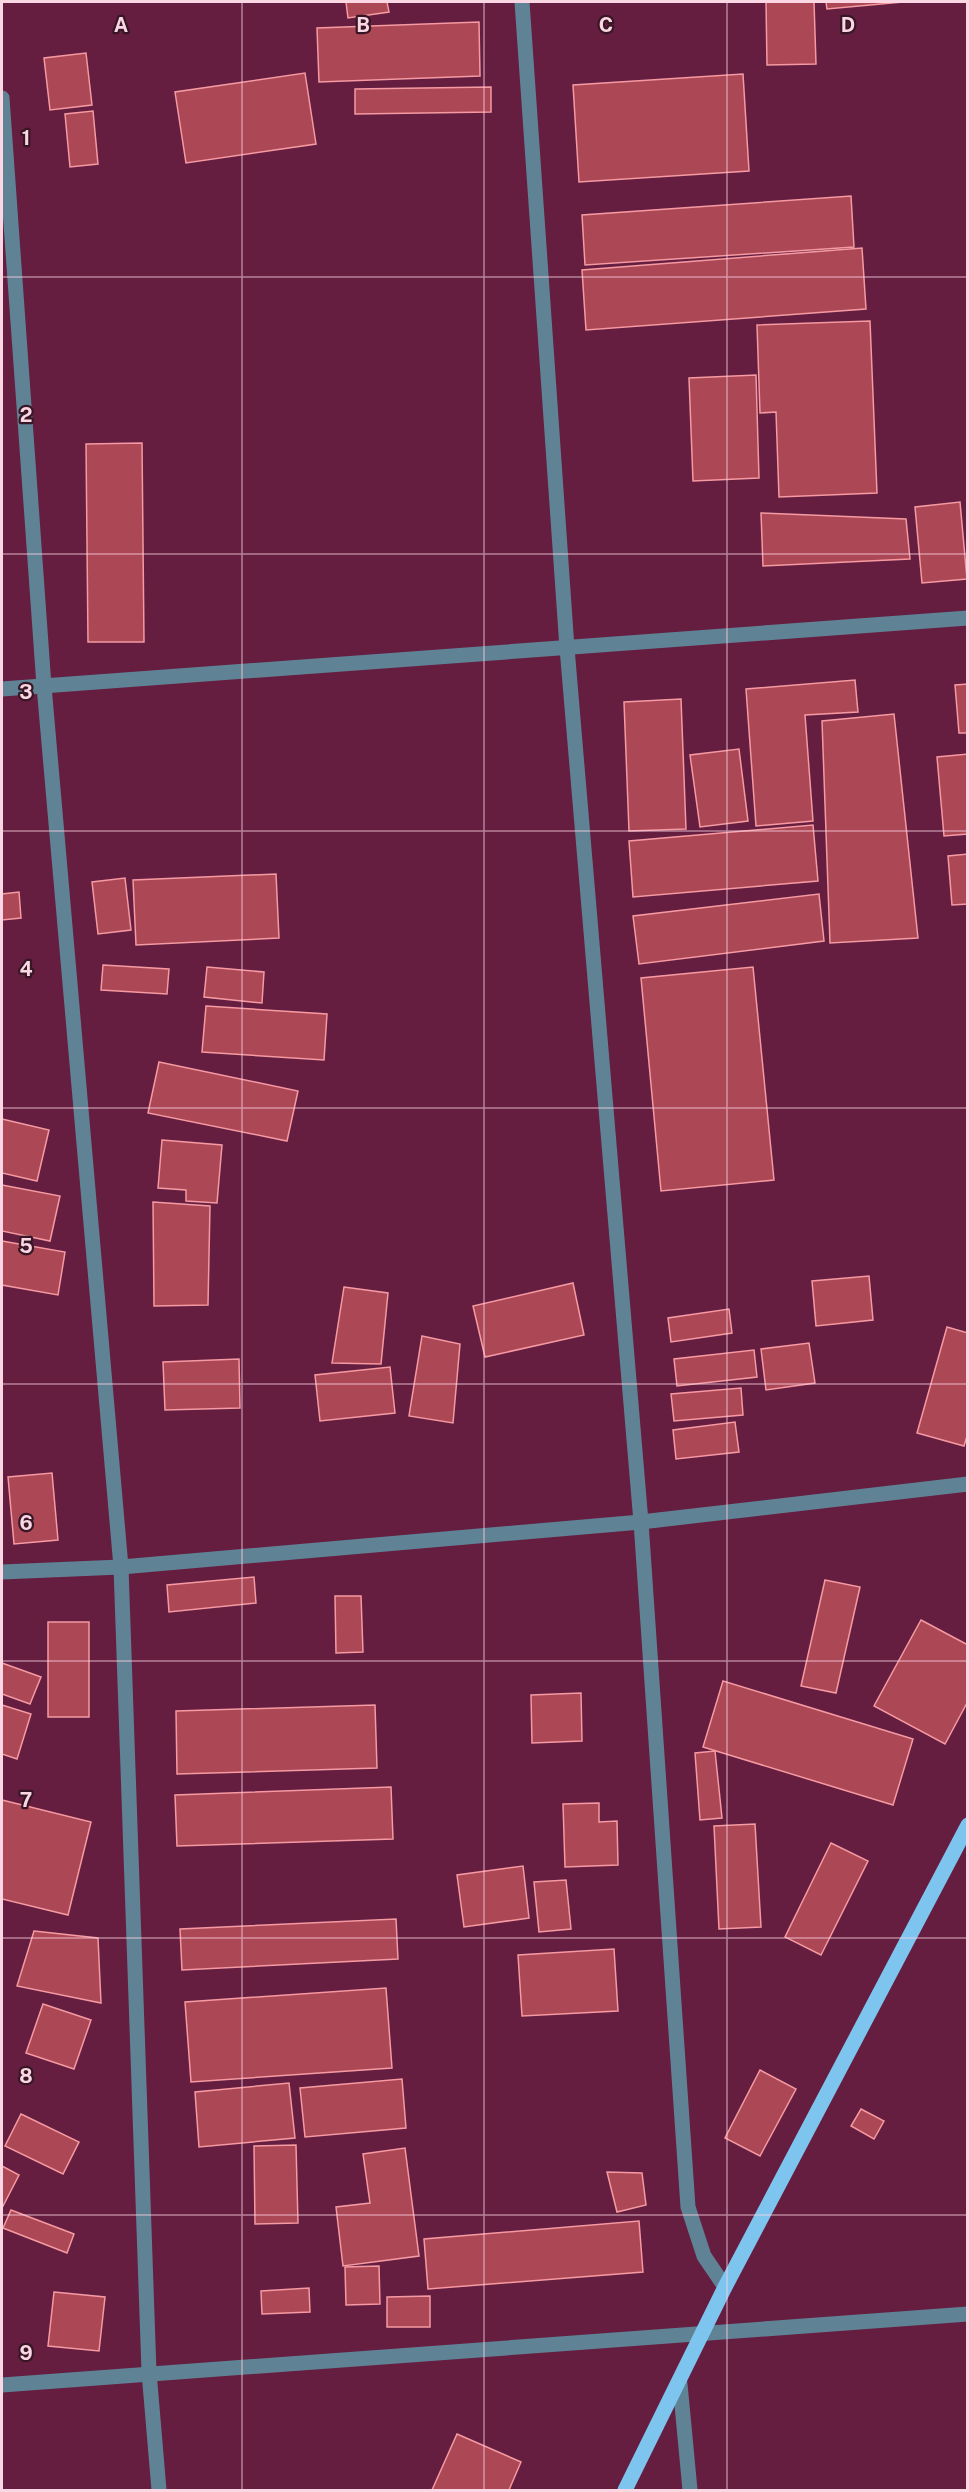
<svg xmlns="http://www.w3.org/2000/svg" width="969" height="2492" viewBox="0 0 969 2492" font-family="'Public Sans',sans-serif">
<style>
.building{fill:#ac4755;stroke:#f59aa2;stroke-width:1.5}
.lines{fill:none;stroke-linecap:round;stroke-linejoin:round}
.minor{stroke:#608295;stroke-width:15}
.major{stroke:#7dc5ee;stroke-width:15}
.grid{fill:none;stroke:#fbd7e4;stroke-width:1.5;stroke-opacity:0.55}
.grid-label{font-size:20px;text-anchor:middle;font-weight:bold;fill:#fbd7e4;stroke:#371725;stroke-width:4.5;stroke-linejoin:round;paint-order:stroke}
</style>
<rect width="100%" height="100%" fill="#651d40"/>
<!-- building -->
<g class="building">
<polygon points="346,2 387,2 389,12 348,18"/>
<polygon points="766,2 814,2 816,64 767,65"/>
<polygon points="826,2 903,2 827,9"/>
<polygon points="479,22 480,76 319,82 317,28"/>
<polygon points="86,53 92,105 50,110 44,58"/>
<polygon points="305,73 316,144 186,163 175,92"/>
<polygon points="743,74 749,171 579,182 573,85"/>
<polygon points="491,87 491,112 355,114 355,89"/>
<polygon points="93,111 98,164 70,167 65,114"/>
<polygon points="851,196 854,247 585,265 582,215"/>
<polygon points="862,248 866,309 586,330 582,270"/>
<polygon points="870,321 877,493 779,497 776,412 760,413 757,325"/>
<polygon points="756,375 759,478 693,481 689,378"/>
<polygon points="142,443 144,642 88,642 86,444"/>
<polygon points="960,502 967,579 922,583 915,507"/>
<polygon points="761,513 906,519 910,559 763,566"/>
<polygon points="855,680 858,712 805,715 813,821 756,826 746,689"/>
<polygon points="968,684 968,733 959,733 955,685"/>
<polygon points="681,699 686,829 629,831 624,702"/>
<polygon points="894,714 918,938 830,943 822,721"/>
<polygon points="739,749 748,821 700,827 690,755"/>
<polygon points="968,754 968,834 944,836 937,757"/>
<polygon points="813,825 818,881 633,897 629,841"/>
<polygon points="968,854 968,904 952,905 948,856"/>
<polygon points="276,874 279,938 136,945 133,880"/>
<polygon points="125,878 131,930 98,934 92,882"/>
<polygon points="19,892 21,918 2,920 2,894"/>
<polygon points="819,894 824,941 639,964 633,916"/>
<polygon points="103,965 169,969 167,994 101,990"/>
<polygon points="207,967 264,972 262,1003 204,997"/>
<polygon points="753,967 774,1180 661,1191 641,978"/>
<polygon points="206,1006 327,1014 324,1060 202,1052"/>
<polygon points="159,1062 298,1091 287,1141 148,1113"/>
<polygon points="2,1119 49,1130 37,1181 2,1173"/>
<polygon points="162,1140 222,1145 217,1203 186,1201 186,1190 158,1188"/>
<polygon points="2,1185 60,1196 50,1241 2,1231"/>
<polygon points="153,1202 210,1206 208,1305 154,1306"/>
<polygon points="2,1241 65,1252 58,1295 2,1285"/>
<polygon points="869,1276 873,1320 816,1326 812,1281"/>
<polygon points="573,1283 584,1335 485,1357 473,1306"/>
<polygon points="344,1287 388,1293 381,1364 332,1363"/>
<polygon points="729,1309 732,1333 671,1342 668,1318"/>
<polygon points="947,1327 968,1333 968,1433 964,1446 917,1433"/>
<polygon points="422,1336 460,1344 453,1423 409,1416"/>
<polygon points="809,1343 815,1383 766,1390 761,1349"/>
<polygon points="754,1350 757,1377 677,1386 674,1359"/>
<polygon points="239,1359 240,1408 165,1410 163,1362"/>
<polygon points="390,1367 395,1413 320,1421 315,1375"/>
<polygon points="741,1388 743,1415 674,1421 671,1394"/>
<polygon points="735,1422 739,1452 676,1459 673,1430"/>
<polygon points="52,1473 58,1540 14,1544 8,1477"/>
<polygon points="254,1577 256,1603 169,1612 167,1585"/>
<polygon points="825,1580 860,1587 836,1693 801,1686"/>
<polygon points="335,1596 361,1596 363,1652 336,1653"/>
<polygon points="921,1620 968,1645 968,1701 945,1744 874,1706"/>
<rect x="48" y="1622" width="41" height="95"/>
<polygon points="2,1663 41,1677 30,1704 2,1694"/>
<polygon points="723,1681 913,1739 893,1805 703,1747"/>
<polygon points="581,1693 582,1741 532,1743 531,1695"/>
<polygon points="2,1705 31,1714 17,1759 2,1754"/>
<polygon points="375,1705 377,1768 177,1774 176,1711"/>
<polygon points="715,1751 722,1818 700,1820 695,1753"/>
<polygon points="391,1787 393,1839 177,1846 175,1795"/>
<polygon points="2,1800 91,1822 68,1915 2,1899"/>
<polygon points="599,1803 599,1822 617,1821 618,1865 565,1867 563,1804"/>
<polygon points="755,1824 761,1927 719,1929 714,1826"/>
<polygon points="831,1843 868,1861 821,1955 785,1937"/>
<polygon points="523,1866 529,1918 464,1927 457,1875"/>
<polygon points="566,1880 571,1929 539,1932 534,1882"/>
<polygon points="396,1919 398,1959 182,1970 180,1929"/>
<polygon points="34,1931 98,1938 101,2003 17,1986"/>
<polygon points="614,1949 618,2011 522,2016 518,1955"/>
<polygon points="386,1988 392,2068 191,2082 185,2002"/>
<polygon points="43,2004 91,2020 74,2069 26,2053"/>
<polygon points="760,2070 796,2089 760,2156 725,2138"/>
<polygon points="402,2079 406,2128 305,2137 300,2088"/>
<polygon points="289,2083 295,2138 199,2147 195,2092"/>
<polygon points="861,2109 884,2121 874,2139 851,2126"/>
<polygon points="21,2114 79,2142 63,2174 5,2146"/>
<polygon points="296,2145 298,2223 255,2224 254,2146"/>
<polygon points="405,2148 419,2256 343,2266 336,2207 370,2203 363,2154"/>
<polygon points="2,2166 19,2175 2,2208"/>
<polygon points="607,2172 642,2173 646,2205 617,2212"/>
<polygon points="11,2210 74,2234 67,2253 3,2228"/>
<polygon points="639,2221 643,2272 428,2289 424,2239"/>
<polygon points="379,2266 380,2304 346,2305 345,2267"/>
<polygon points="309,2288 310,2312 262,2314 261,2291"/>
<polygon points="54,2292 105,2297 99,2351 48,2346"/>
<polygon points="430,2296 430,2327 387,2327 387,2297"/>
<polygon points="457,2434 521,2462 509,2490 432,2490"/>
</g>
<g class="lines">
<!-- minor -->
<g class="minor">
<polyline points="522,2 567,648 641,1522 688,2207 704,2256 725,2287"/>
<polyline points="2,98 44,686 121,1567 149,2372 159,2490"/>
<polyline points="2,689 968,618"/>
<polyline points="2,1572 121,1567 641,1522 968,1484"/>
<polyline points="680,2384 690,2490"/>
<polyline points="2,2385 968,2314"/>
</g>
<!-- major -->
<polyline class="major" points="625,2490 725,2287 968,1825"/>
</g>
<!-- grid -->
<path class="grid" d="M242,2V2490M484,2V2490M727,2V2490M2,277H968M2,554H968M2,831H968M2,1108H968M2,1384H968M2,1661H968M2,1938H968M2,2215H968"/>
<g class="grid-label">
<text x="121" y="32">A</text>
<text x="363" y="32">B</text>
<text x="606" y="32">C</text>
<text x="848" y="32">D</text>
<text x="26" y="145">1</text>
<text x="26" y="422">2</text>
<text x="26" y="699">3</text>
<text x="26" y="976">4</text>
<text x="26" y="1253">5</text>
<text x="26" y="1530">6</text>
<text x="26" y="1807">7</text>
<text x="26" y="2083">8</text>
<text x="26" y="2360">9</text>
</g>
<!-- border -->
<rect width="969" height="2492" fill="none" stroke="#fbd7e4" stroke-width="6"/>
</svg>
